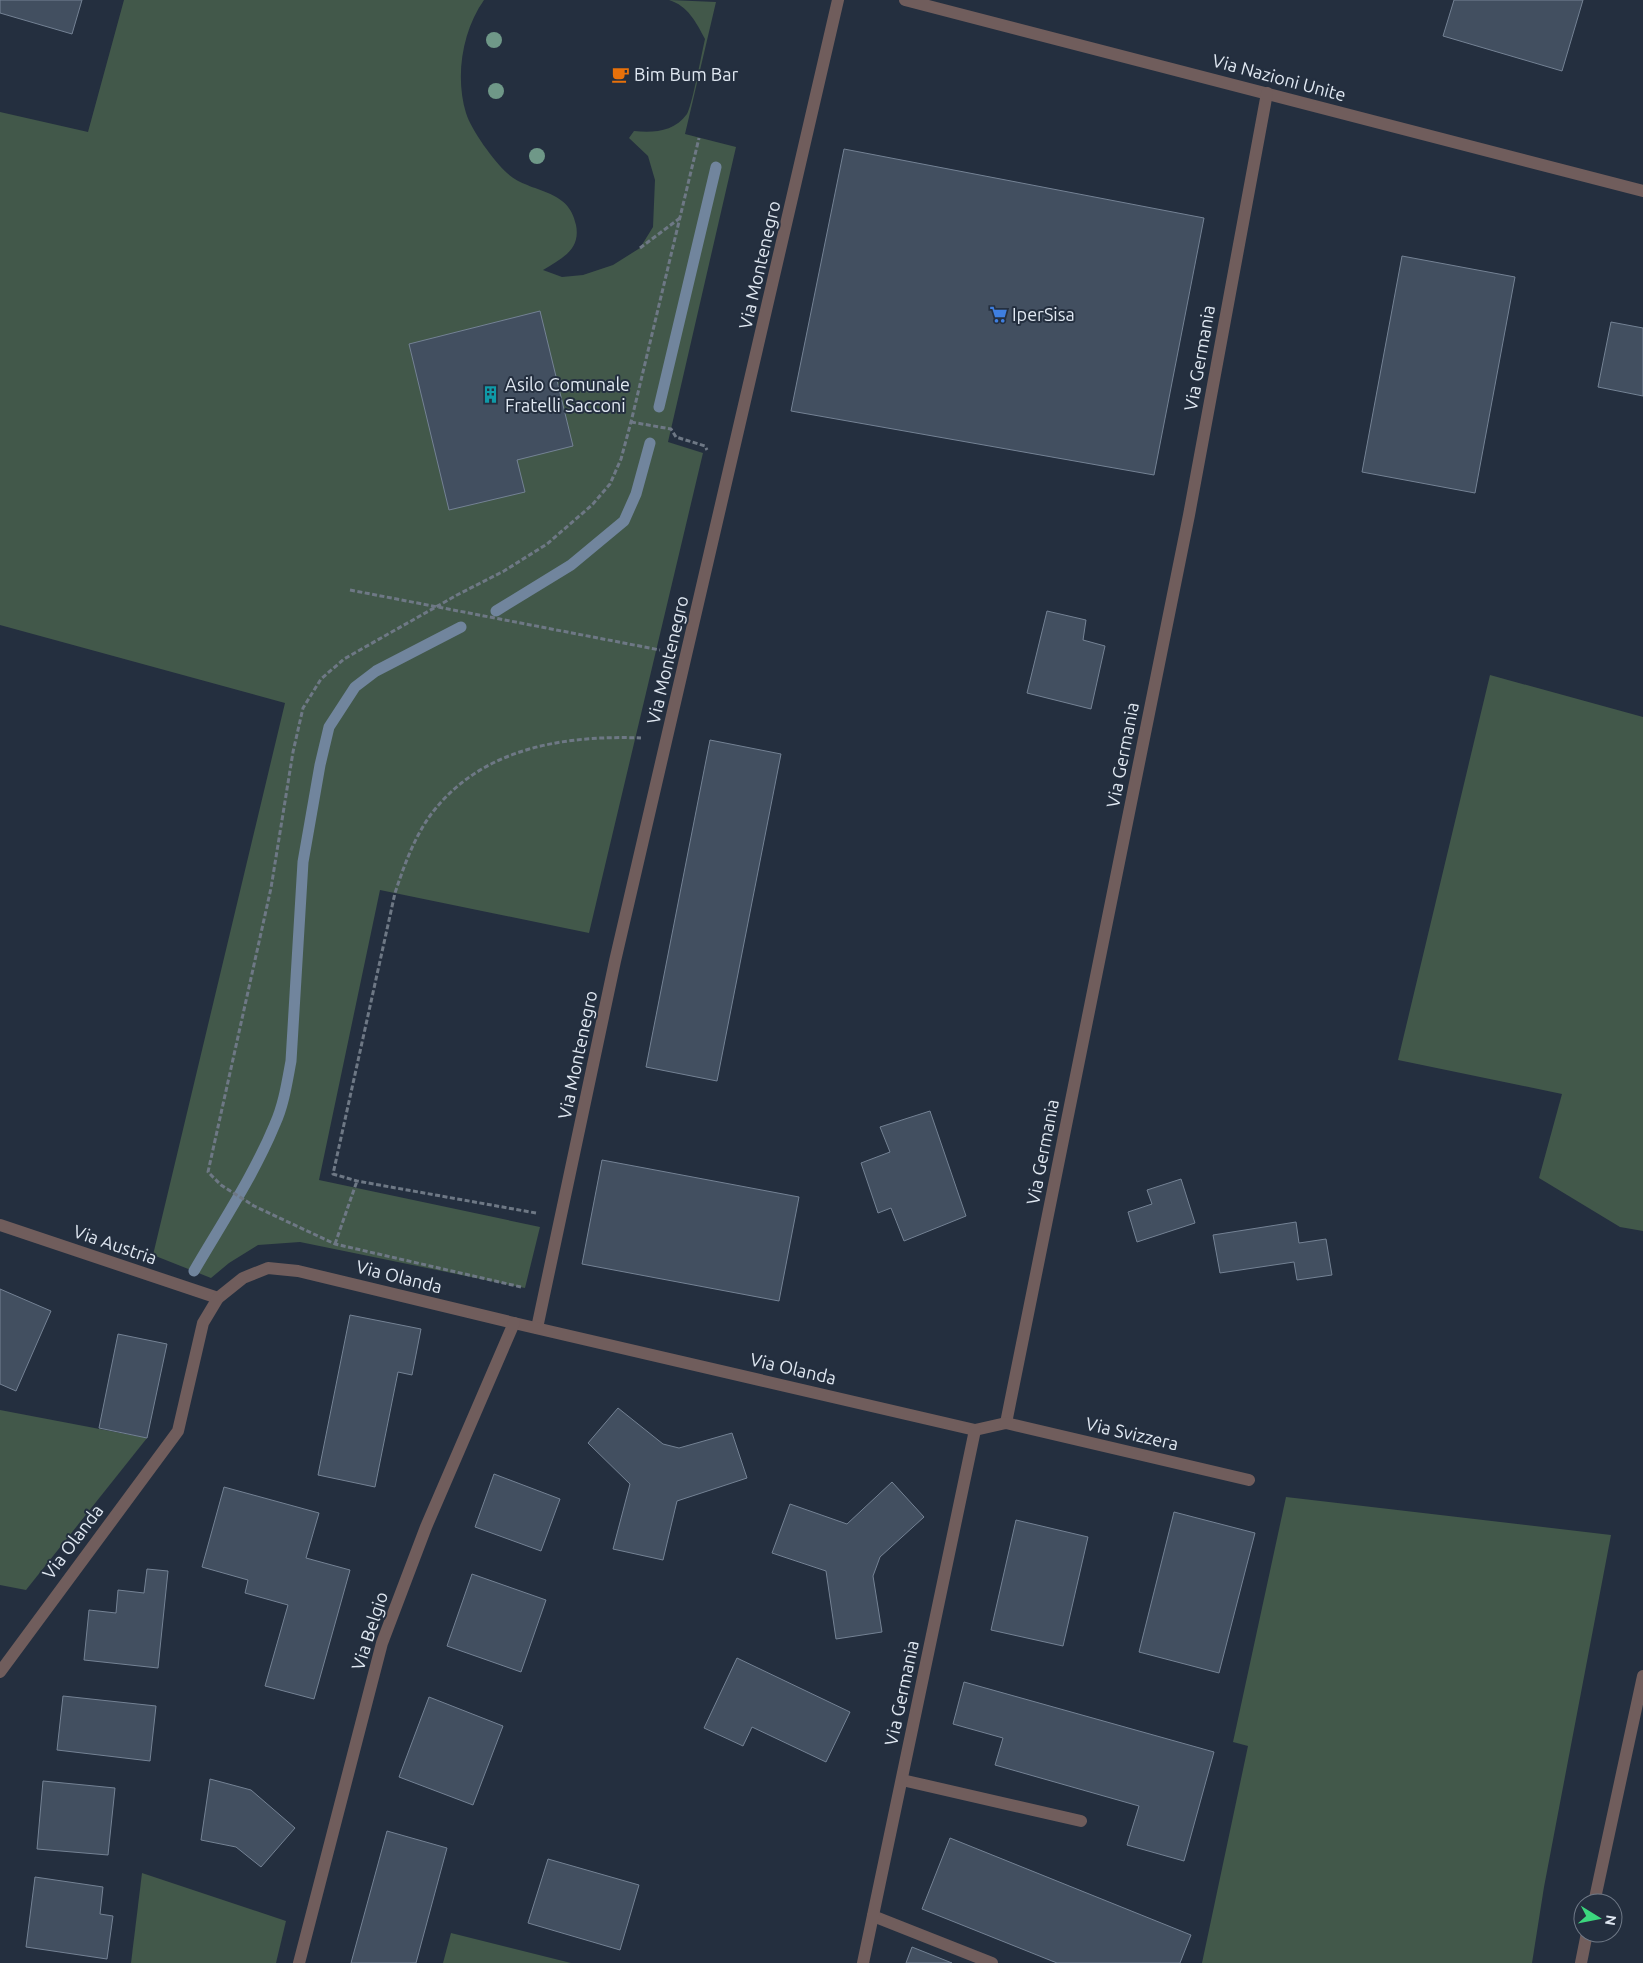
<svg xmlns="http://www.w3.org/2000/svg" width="1643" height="1963" viewBox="0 0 1643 1963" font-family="Ubuntu,sans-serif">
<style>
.green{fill:#42584a}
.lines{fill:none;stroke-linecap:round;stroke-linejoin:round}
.stream{stroke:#71859d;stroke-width:11}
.building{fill:#424f60;stroke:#748294}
.path{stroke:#6e7885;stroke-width:3;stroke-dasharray:5 2.5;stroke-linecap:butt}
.minor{stroke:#705d5c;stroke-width:12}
.tree{fill:#6f9888}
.labels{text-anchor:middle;stroke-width:4;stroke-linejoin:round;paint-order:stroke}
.poi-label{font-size:18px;fill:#e0e8f2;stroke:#242f3f;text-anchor:start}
.street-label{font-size:18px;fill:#e0e8f2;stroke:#242f3f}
</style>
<rect width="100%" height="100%" fill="#242f3f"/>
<!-- green -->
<g class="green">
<path d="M124,0H484C462,31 455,77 466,113C471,130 494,161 507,173C530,194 569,187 576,225C581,250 561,259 543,270L562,277L583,275L613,265L640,248L653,227L655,180L648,156L629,138L634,131C653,133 674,132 687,114C692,106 702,52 705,39C696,22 688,6 669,0L716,2L685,134L736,147L668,442L703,453L589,933L380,890L319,1180L540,1227L525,1288L300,1242L258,1245L229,1263L211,1278L153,1255L285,703L0,625V112L88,132Z"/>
<polygon points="1490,675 1643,717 1643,1231 1620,1227 1539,1178 1562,1094 1398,1060"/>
<polygon points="0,1410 147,1438 26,1590 0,1585"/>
<polygon points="1286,1497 1611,1535 1544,1887 1532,1963 1202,1963 1248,1746 1233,1742"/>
<polygon points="142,1873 286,1921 276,1963 131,1963"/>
<polygon points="451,1933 571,1963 443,1963"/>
</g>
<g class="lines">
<!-- stream -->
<g class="stream">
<polyline points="659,407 716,167"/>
<polyline points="496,611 571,565 624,521 636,494 650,443"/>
<path d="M194,1271C222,1223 254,1175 275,1124C284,1104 287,1082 291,1061L303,862L320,765L329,727L355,687L376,671L461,627"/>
</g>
</g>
<!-- building -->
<g class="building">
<polygon points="0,0 82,0 72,34 0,13"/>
<polygon points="1454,0 1583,0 1562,71 1443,36"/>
<polygon points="844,149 1204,218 1154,475 791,411"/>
<polygon points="1402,256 1515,277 1475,493 1362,472"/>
<polygon points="540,311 573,446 517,460 525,492 449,510 409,344"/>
<polygon points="1611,322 1643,328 1643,396 1598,387"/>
<polygon points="1047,611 1086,620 1083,640 1105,646 1091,709 1027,693"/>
<polygon points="710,740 781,754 717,1081 646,1067"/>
<polygon points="930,1111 966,1216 904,1241 891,1208 878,1213 861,1163 890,1152 880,1127"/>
<polygon points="602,1160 799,1197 779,1301 582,1264"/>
<polygon points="1181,1179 1195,1223 1137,1242 1128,1212 1152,1204 1147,1190"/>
<polygon points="1296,1222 1299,1243 1326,1239 1332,1275 1297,1280 1294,1262 1220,1273 1213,1235"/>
<polygon points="0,1289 51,1311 16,1391 0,1384"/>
<polygon points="350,1315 421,1329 412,1375 398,1372 375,1487 318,1475"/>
<polygon points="118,1334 167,1344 147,1438 99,1428"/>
<polygon points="618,1408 663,1444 679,1448 732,1433 747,1478 677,1501 663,1560 613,1549 630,1484 588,1443"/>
<polygon points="494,1474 560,1499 541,1551 475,1527"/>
<polygon points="892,1482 924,1517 880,1557 873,1576 882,1632 836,1639 826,1571 772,1553 790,1504 847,1524"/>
<polygon points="224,1487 319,1513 306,1558 350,1570 314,1699 265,1686 288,1605 245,1593 248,1580 202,1567"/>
<polygon points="1174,1512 1255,1533 1219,1673 1139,1652"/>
<polygon points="1016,1520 1088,1537 1063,1646 991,1630"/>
<polygon points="147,1569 168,1571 158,1668 84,1660 89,1610 116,1613 118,1590 144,1593"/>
<polygon points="472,1574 546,1600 521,1672 447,1646"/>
<polygon points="737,1658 850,1712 826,1762 752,1727 743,1746 704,1728"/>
<polygon points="964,1682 1214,1752 1184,1861 1127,1845 1139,1806 995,1765 1003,1738 953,1724"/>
<polygon points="63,1696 156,1706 150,1761 57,1750"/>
<polygon points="429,1697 503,1726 473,1805 399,1777"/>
<polygon points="210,1779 251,1790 295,1828 261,1867 236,1847 201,1840"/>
<polygon points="43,1781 115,1788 108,1855 37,1849"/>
<polygon points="387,1831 447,1848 416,1963 351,1963"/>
<polygon points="950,1838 1191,1935 1180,1963 1057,1963 922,1909"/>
<polygon points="548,1859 639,1885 620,1950 528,1923"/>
<polygon points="35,1877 103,1887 100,1914 113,1916 107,1959 26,1947"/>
<polygon points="912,1947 952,1963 906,1963"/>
</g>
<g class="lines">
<!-- path -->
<g class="path">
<polyline points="640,248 680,218"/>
<polyline points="631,422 671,429 676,437 705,446 707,450"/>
<polyline points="350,590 660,650"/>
<path d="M536,1213L357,1181L333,1174L395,893C405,863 416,832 436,808C486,747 567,735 641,738"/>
<polyline points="335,1244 357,1181"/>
<polyline points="521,1287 335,1244 254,1206 221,1185 208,1172 271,888 293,752 303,708 321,679 344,659 457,595 504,571 547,544 592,505 610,484 621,459 631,422 699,138"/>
</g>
<!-- minor -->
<g class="minor">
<polyline points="905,0 1643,191"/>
<polyline points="0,1225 218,1298"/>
<polyline points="537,1328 615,961 838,0"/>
<polyline points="1006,1423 1189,515 1267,93"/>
<polyline points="0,1672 178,1431 203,1323 218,1298 243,1278 268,1268 298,1271 514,1323 975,1430 1006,1423 1249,1480"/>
<polyline points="902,1780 1081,1821"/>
<polyline points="1594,1903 1643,1676"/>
<polyline points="873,1916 992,1963"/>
<polyline points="299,1963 382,1643 426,1527 514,1323"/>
<polyline points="863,1963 975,1430"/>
<polyline points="1581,1963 1587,1933"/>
</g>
</g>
<!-- trees -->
<g class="tree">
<circle cx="494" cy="40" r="8"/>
<circle cx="496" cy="91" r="8"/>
<circle cx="537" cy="156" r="8"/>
</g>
<!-- icons -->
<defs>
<symbol id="cafe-bare" viewBox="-9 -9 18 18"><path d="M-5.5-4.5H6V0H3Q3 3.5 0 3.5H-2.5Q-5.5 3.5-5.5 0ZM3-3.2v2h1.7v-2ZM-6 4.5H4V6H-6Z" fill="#e8710a" stroke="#242f3f" stroke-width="2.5" paint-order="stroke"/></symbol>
<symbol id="supermarket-bare" viewBox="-9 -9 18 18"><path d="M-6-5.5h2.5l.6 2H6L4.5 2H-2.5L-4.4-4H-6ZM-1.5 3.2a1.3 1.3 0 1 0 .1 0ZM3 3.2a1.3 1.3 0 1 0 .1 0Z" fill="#3f7fe0" stroke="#242f3f" stroke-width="2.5" paint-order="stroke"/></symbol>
<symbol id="building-bare" viewBox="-9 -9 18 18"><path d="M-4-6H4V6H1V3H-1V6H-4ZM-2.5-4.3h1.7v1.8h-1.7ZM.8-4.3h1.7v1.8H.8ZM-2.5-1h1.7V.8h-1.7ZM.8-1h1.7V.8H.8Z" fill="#0f9aa8" stroke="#242f3f" stroke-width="2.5" paint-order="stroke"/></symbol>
</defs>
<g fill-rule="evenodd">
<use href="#cafe-bare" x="608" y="62" width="25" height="25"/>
<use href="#supermarket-bare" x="986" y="302" width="25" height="25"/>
<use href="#building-bare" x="478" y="382" width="25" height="25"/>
</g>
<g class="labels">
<!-- poi labels -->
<g class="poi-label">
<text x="634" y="81">Bim Bum Bar</text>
<text x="1012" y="321">IperSisa</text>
<text x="505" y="391">Asilo Comunale<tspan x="505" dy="21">Fratelli Sacconi</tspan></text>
</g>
<!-- street labels -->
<g class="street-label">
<text transform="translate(1279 78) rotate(15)" y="6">Via Nazioni Unite</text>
<text transform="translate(760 265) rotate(-77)" y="6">Via Montenegro</text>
<text transform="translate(1200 358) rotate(-80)" y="6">Via Germania</text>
<text transform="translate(668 660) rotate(-77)" y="6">Via Montenegro</text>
<text transform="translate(1123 755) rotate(-79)" y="6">Via Germania</text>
<text transform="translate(578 1055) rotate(-78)" y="6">Via Montenegro</text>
<text transform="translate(1043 1152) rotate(-79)" y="6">Via Germania</text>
<text transform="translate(115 1245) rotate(19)" y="6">Via Austria</text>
<text transform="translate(399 1277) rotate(14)" y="6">Via Olanda</text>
<text transform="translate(793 1369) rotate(13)" y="6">Via Olanda</text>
<text transform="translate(1132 1434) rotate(13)" y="6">Via Svizzera</text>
<text transform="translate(73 1542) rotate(-53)" y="6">Via Olanda</text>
<text transform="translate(370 1631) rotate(-72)" y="6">Via Belgio</text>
<text transform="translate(902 1693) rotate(-78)" y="6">Via Germania</text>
</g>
</g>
<!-- north arrow -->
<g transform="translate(1598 1918) rotate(100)"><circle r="24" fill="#242f3f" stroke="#6f7987"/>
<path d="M0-4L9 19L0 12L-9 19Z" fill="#3cd77e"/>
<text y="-8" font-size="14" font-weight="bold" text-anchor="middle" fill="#e0e8f2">N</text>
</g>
</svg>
